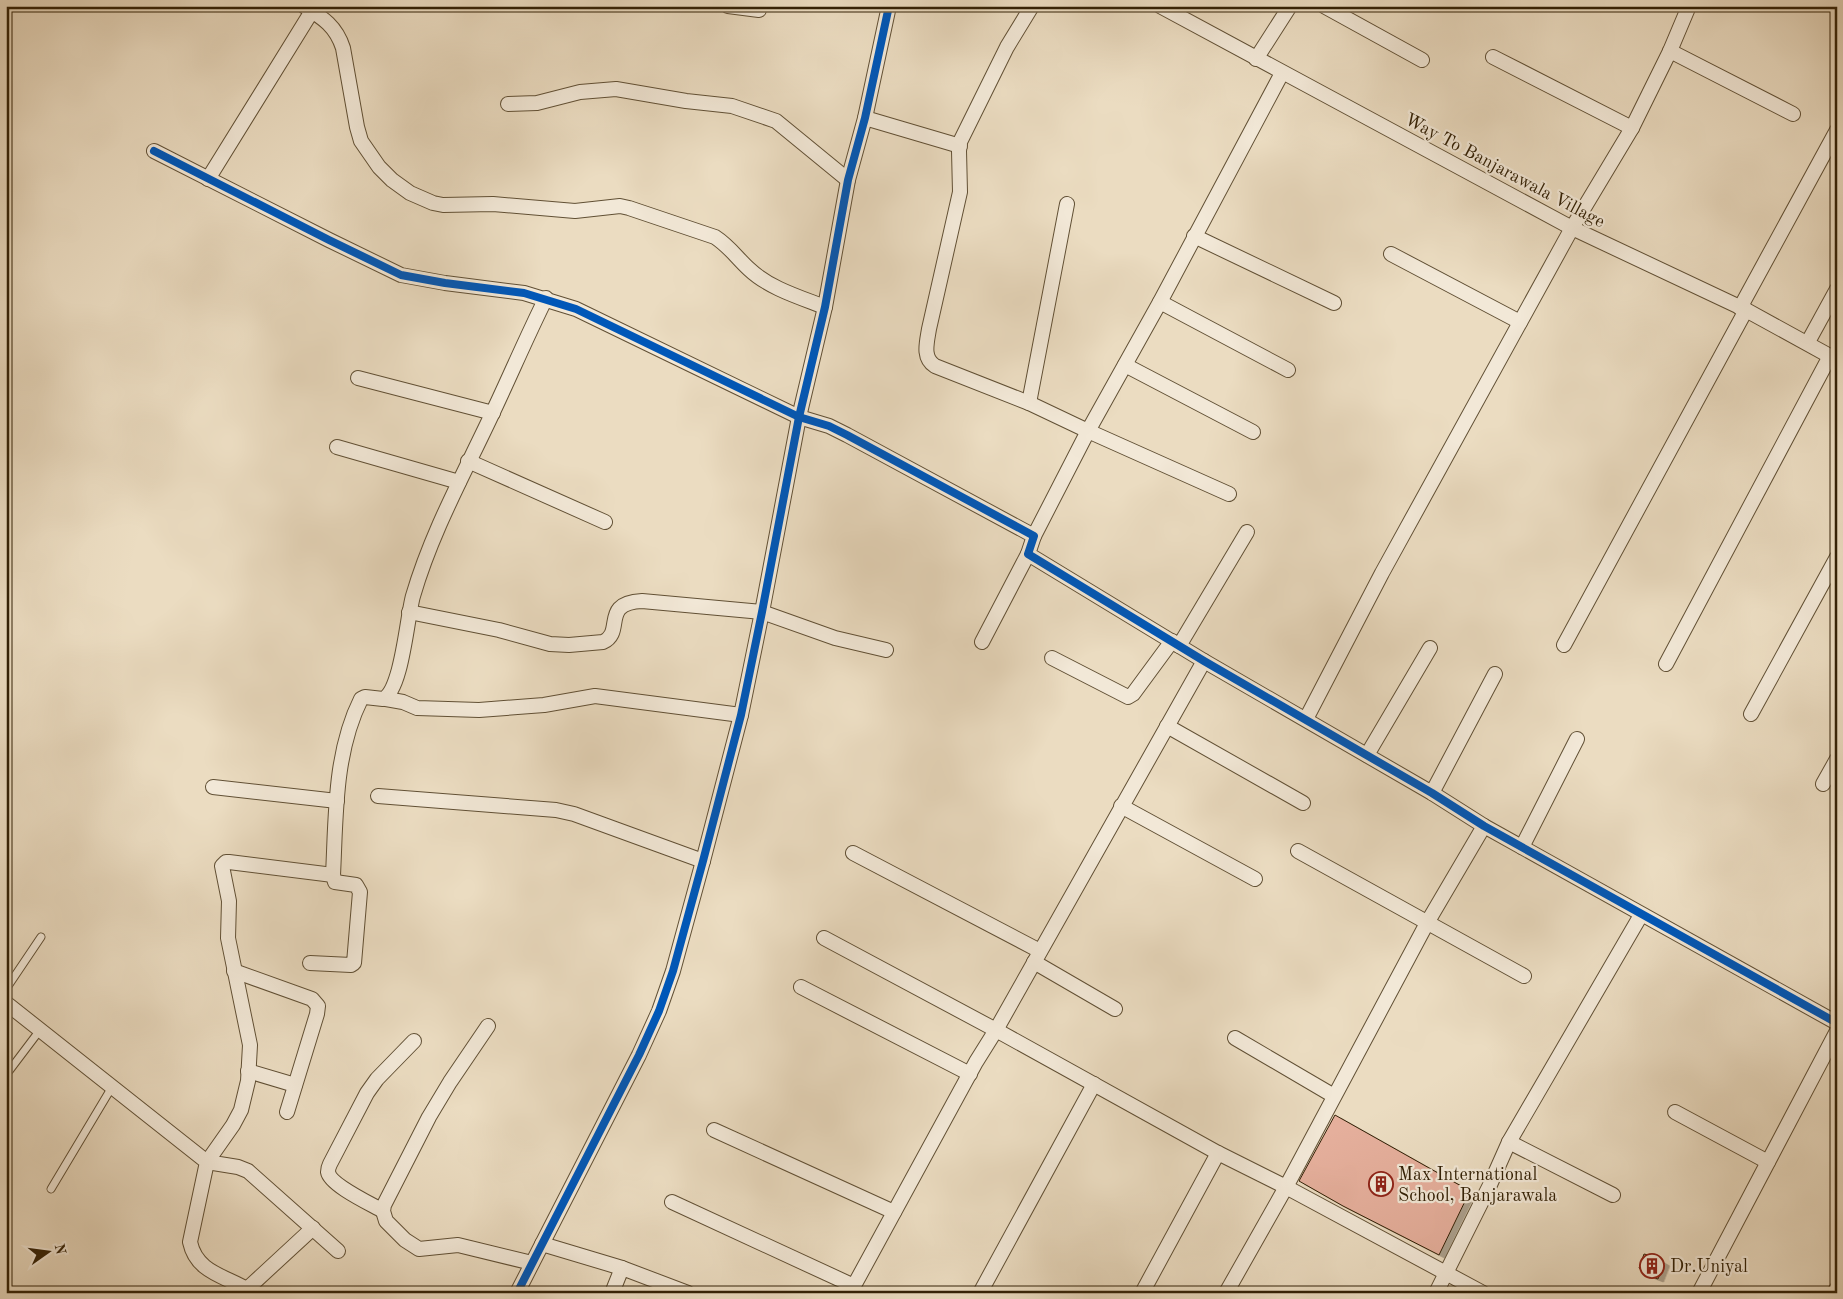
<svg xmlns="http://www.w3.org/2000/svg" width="1843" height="1299" viewBox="0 0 1843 1299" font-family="'Old Standard TT',serif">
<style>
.building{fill:#e5af9c;stroke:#332106;filter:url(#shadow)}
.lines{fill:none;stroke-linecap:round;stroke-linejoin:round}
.lane-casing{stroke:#615035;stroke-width:9}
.street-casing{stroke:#615035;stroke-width:16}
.lane{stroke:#f2e8d7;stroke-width:7}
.street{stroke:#f2e8d7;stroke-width:14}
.cycleway-casing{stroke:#f2e8d7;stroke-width:11}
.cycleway{stroke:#0057b8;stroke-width:8}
.labels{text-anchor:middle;stroke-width:4.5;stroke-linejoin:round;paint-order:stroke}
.street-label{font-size:18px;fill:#332106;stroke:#f2e8d7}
.poi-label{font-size:18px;fill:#332106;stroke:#f2e8d7;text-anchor:start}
</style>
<defs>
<filter id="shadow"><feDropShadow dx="5.5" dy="3" stdDeviation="0" flood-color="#0004"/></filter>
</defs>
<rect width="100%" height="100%" fill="#ebdcc1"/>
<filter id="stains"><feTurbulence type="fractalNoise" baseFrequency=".004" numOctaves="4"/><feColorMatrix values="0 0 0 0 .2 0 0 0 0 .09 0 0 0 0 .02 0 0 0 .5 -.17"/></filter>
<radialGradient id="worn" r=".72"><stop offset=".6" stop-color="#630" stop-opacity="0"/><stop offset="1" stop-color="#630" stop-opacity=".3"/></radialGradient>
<!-- building -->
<g class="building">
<polygon points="1335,1115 1470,1191 1439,1255 1343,1206 1299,1181"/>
<polygon points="1644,1254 1652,1256 1664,1263 1658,1279 1650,1276 1639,1268"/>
</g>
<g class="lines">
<defs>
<g id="lane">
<polyline points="6,989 41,937"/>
<polyline points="6,1075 40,1030"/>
<polyline points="51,1189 112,1087"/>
</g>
<g id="street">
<path d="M304,6C323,18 336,26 343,48L357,127L361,141L379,167L392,180L410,193L433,203L443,205L493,204L575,211L620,206L629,208L715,237C729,246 737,258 749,269C769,288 799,297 825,307"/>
<polyline points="728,6 759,10"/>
<path d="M1032,6L1007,47L960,142L959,151L960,192L929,329C927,342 922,358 935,366L1029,403L1088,431L1229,494"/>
<polyline points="1160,6 1572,228 1746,310 1837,360"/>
<polyline points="1324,6 1422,60"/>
<polyline points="1670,51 1793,114"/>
<polyline points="1493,57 1632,128"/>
<polyline points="1256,59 1290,6"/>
<polyline points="508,104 537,103 580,92 616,89 686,101 732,106 776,121 848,180"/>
<polyline points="865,118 960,146"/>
<polyline points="154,151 329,240 401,275 445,283 524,293 576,309 799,417 829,426 847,435 1034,536 1028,554 1204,661 1432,793 1484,826 1837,1023"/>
<polyline points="208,179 312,11"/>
<polyline points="1194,236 1334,303"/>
<polyline points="1391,254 1520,322"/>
<polyline points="1160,302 1288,370"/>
<polyline points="1740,308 1837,130"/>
<polyline points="1808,342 1837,289"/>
<polyline points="1125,365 1253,432"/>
<polyline points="358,378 493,413"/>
<polyline points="1029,403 1067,204"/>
<polyline points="337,447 459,482"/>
<polyline points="468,461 605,522"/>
<polyline points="1034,536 1088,431 1160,302 1282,73"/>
<path d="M409,612L499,630L550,644L569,645L603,642C625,632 600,603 642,601L762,612L835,638L886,650"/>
<polyline points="982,642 1028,554"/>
<polyline points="1564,645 1746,310"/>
<polyline points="1179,646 1247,532"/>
<polyline points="1052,658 1128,697 1133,694 1172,641"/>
<polyline points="1666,664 1830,356"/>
<polyline points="386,699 403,702 417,708 479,710 544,705 595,696 741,715"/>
<polyline points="1751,714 1837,557"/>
<polyline points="1306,719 1382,573 1572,228 1632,128 1670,51 1689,6"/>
<polyline points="1167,726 1303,803"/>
<polyline points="1367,755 1430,648"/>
<polyline points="1823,784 1837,759"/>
<polyline points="213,787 337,801"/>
<polyline points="1432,793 1495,674"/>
<polyline points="378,796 556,810 574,814 703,861"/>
<polyline points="1121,806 1255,879"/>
<polyline points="1522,847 1577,739"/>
<polyline points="1298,851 1524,976"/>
<polyline points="853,853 1040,951"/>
<polyline points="333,875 229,862 226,862 222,866 229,901 228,938 250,1045 248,1081 241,1110 233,1125 207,1162 238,1167 248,1171 338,1251"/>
<polyline points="824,938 996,1030 1218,1153 1286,1187 1483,1293"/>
<polyline points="1034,962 1115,1009"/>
<path d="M310,963L351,965L354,963L360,892L356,885L335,882L333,875C336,817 334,753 361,699L365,697L383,699C402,690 407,617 413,596C432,531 465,472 493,412C511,374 527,336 546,298"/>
<polyline points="234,971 312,999 318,1006 317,1014 287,1112"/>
<polyline points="801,987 970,1074"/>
<path d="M6,1003L207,1162L190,1242C197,1275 229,1276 253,1293"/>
<polyline points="488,1026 450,1082 429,1117 384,1205 383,1211 386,1221 405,1240 419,1249 458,1245 532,1263"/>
<polyline points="1235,1038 1334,1096"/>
<polyline points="248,1071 295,1085"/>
<polyline points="1675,1112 1768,1162"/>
<polyline points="714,1130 894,1212"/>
<polyline points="1509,1142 1613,1195"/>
<polyline points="672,1202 854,1286"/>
<path d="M383,1211C371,1204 330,1185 328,1172C328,1169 329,1166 330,1164L367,1093L377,1079L414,1041"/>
<polyline points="542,1244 622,1268"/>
<polyline points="247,1289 313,1228"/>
<polyline points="517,1293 639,1055 659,1011 673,971 703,861 741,715 762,612 799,417 825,307 848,180 865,118 889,6"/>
<polyline points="612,1293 622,1268 688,1293"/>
<polyline points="850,1293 976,1062 996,1030 1204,661"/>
<polyline points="980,1293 1094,1084"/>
<polyline points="1142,1293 1218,1153"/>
<polyline points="1226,1293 1286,1187 1427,923 1484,826"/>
<polyline points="1436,1293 1489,1187 1509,1142 1641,915"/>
<polyline points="1699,1293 1837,1031"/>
<polyline points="1834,1293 1837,1288"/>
</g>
</defs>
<!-- lane casing -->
<use href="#lane" class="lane-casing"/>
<!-- street casing -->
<use href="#street" class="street-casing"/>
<!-- lane -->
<use href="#lane" class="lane"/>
<!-- street -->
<use href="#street" class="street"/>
<defs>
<g id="cycleway">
<polyline points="154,151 329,240 401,275 445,283 524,293 576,309 799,417 829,426 847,435 1034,536 1028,554 1204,661 1432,793 1484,826 1837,1023"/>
<polyline points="517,1293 639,1055 659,1011 673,971 703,861 741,715 762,612 799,417 825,307 848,180 865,118 889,6"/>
</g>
</defs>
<!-- cycleway casing -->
<use href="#cycleway" class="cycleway-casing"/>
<!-- cycleway -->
<use href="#cycleway" class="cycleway"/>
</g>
<!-- icons -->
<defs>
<symbol id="building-ring" viewBox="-11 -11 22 22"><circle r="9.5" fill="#f2e8d7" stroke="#8f2418" stroke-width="1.5"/><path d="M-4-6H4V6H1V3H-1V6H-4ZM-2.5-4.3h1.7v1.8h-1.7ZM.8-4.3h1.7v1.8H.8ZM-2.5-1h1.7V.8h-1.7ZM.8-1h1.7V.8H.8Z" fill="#8f2418"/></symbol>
</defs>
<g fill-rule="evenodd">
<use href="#building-ring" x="1367" y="1170" width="28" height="28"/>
<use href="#building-ring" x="1638" y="1252" width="28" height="28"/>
</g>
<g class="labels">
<!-- street labels -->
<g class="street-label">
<text transform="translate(1505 170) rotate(28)" y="6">Way To Banjarawala Village</text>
</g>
<!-- poi labels -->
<g class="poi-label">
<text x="1398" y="1180">Max International<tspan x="1398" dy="21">School, Banjarawala</tspan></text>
<text x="1670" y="1272">Dr.Uniyal</text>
</g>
</g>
<!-- margin -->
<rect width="1843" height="1299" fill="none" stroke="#ebdcc1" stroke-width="25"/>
<rect x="8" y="8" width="1828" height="1284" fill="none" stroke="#332106" stroke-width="2.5"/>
<rect x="12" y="12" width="1818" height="1274" fill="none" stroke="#332106"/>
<!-- north arrow -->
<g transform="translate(48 1252) rotate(76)" stroke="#f2e8d7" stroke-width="4" paint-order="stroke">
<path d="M0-4L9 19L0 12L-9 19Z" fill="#332106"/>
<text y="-8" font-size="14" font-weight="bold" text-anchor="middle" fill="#332106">N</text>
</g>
<rect width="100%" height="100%" filter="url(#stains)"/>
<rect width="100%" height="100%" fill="url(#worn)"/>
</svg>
